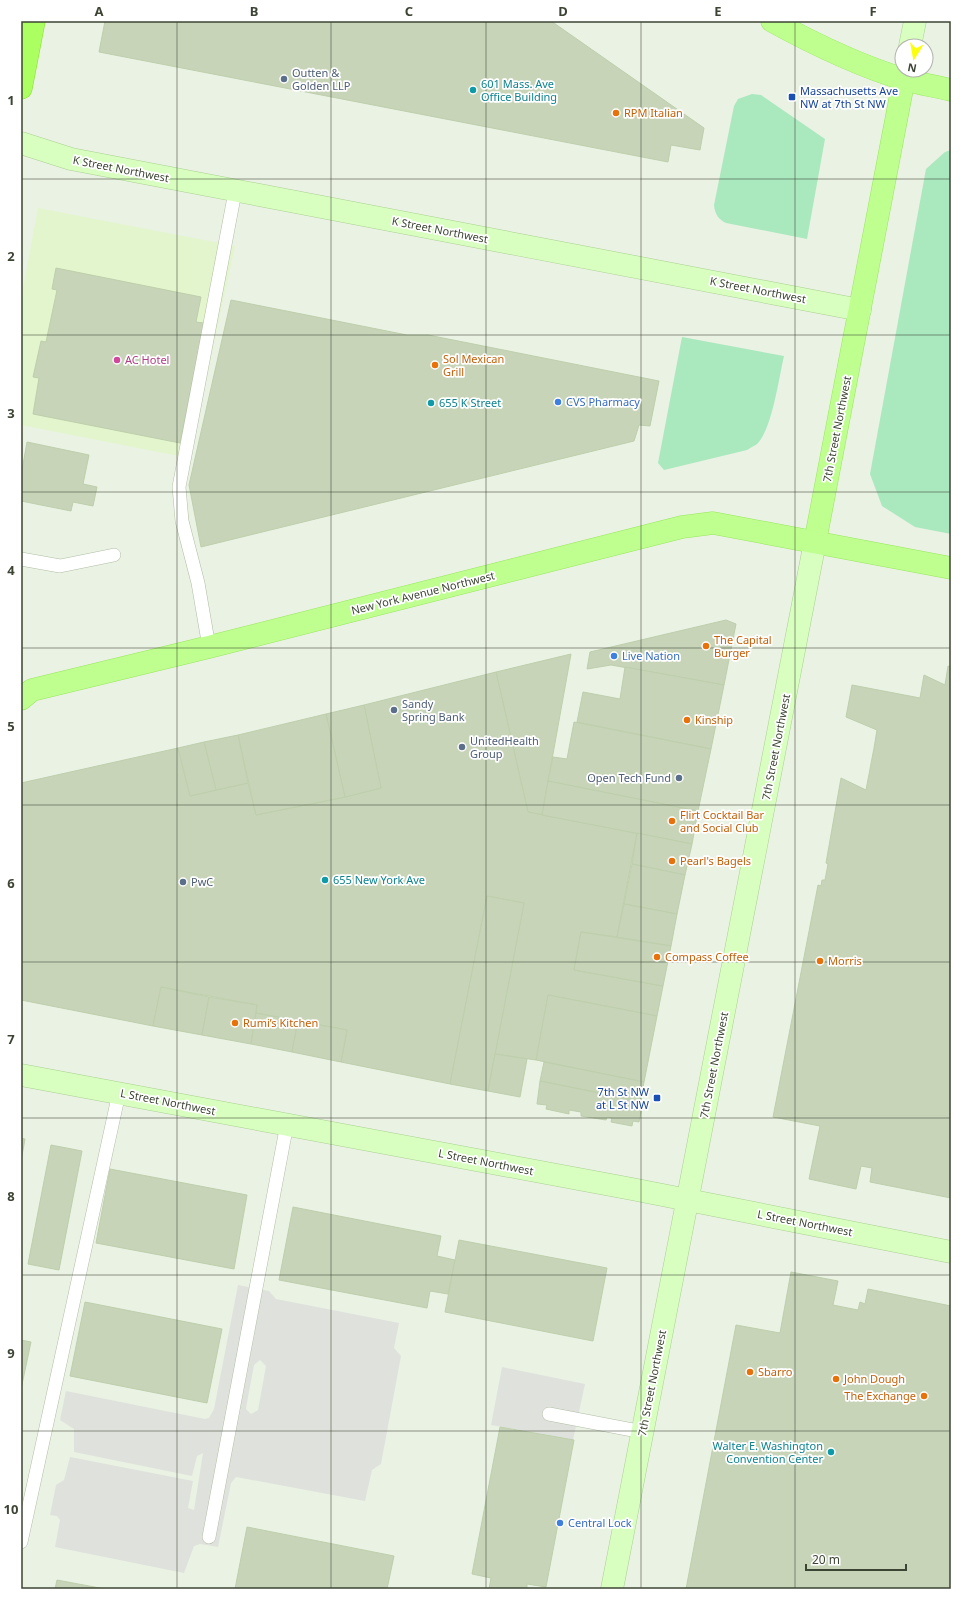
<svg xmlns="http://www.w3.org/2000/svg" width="972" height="1610" viewBox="0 0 972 1610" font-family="'Noto Sans',sans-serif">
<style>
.commercial{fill:#e3f5cd}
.green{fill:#aae8be}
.parking{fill:#dfe2dc;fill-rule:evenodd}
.building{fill:#c7d4b8;stroke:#becfac}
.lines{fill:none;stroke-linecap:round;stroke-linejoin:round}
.lane-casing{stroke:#b1bea6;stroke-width:14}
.secondary-casing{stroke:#a9d090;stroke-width:23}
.primary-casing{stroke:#99e65e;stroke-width:23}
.highway-casing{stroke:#88e02f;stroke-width:23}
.lane{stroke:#fff;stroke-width:13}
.secondary{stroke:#d8ffc0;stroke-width:22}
.primary{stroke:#beff8f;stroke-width:22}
.highway{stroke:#abff61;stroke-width:22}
.grid{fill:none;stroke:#3c4433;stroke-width:1;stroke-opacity:0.55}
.service-dot{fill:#5c6f8a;stroke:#fff;stroke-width:1.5}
.culture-dot{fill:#0f9aa8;stroke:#fff;stroke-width:1.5}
.transit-dot{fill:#1a4fb4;stroke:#fff;stroke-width:1.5}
.food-dot{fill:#e8710a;stroke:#fff;stroke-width:1.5}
.hotel-dot{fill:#d1479c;stroke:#fff;stroke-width:1.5}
.shop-dot{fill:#3f7fe0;stroke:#fff;stroke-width:1.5}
.labels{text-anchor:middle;stroke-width:3.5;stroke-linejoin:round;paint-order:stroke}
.service-label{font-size:11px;fill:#4e5e75;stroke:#fff;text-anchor:start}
.culture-label{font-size:11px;fill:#0d838f;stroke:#fff;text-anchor:start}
.transit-label{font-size:11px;fill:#164399;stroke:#fff;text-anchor:start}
.food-label{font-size:11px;fill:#c56008;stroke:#fff;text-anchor:start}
.street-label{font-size:11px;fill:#3c4433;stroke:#fff}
.hotel-label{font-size:11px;fill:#b23c85;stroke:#fff;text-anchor:start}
.shop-label{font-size:11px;fill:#366cbe;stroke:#fff;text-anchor:start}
.neatline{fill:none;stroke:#3c4433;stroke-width:1.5}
.grid-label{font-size:13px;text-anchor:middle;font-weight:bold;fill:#3c4433}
</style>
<rect width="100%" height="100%" fill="#eaf2e3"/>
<!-- commercial -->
<polygon class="commercial" points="38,208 235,246 189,458 21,425 21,299"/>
<!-- green -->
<g class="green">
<path d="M752,94L761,95L825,139L807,239L726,223C718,219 715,214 714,205L734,106L738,99Z"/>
<polygon points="951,150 951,534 915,527 882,506 870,474 926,169 945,152"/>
<path d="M682,337L784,356C779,377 772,430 757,444C754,446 750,448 747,450L664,470L658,463Z"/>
</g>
<!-- parking -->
<g class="parking">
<path d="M238,1285L269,1291L276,1299L399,1323L394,1348L401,1356L381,1464L372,1470L365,1501L236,1477L231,1483L218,1547L200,1544L194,1546L184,1573L55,1547L60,1520L57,1516L50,1515L56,1485L64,1480L70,1457L193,1481L188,1508L194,1510L203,1453L197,1456L192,1476L74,1452V1429L60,1420L66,1391L205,1419L209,1418L214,1409ZM260,1360L266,1366L258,1410L251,1414L246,1409L248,1397L254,1365Z"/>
<polygon points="502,1367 585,1384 573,1440 491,1425"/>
</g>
<!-- building -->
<g class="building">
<polygon points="105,21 551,21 704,128 700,150 671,145 668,162 99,52"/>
<polygon points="56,268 201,297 196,322 204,323 180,443 33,414 39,378 33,377 41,341 46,342 57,290 52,289"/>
<polygon points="231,300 407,335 428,335 659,381 650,426 639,425 634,441 201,547 189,485"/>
<polygon points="27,442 89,455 83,484 97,487 93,506 73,502 71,511 21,501 21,476"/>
<polygon points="726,620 736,624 724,685 611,665 587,669 590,652"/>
<polygon points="571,654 542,815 528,812 496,672"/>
<polygon points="948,666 951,667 951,1198 870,1182 872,1168 861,1166 856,1189 809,1179 820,1126 773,1117 818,885 821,886 822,880 825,880 828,864 826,863 841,778 866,790 874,748 877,730 846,717 852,685 920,698 924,675 945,685"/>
<polygon points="625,667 724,685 711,749 577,722 583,692 620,699"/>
<polygon points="496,672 528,812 637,833 617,937 581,932 574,970 663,986 657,1016 548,995 536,1060 495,1054 524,903 487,896 450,1084 341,1062 347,1030 256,1013 257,1005 161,987 153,1026 21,1000 21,783 178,748 190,796 248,783 256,815 345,797 381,788 364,705"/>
<polygon points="364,705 381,788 345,797 326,714"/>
<polygon points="326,714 345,797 256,815 238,735"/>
<polygon points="574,722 711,749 698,811 548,781 553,757 567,759"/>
<polygon points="238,735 248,783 216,790 204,742"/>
<polygon points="204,742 216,790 190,796 178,748"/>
<polygon points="548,781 698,811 692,844 542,815"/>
<polygon points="637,833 692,844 685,875 632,864"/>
<polygon points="632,864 685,875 677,914 624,904"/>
<polygon points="487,896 524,903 488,1091 450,1084"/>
<polygon points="624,904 677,914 671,946 617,937"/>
<polygon points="581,932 671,946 663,986 574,970"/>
<polygon points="161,987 209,997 202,1035 153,1026"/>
<polygon points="548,995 657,1016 644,1082 536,1060"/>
<polygon points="209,997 257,1005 251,1044 202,1035"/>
<polygon points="256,1013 298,1021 292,1052 251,1044"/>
<polygon points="298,1021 347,1030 341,1062 292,1052"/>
<polygon points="495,1054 527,1059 520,1097 488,1091"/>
<polygon points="544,1062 644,1082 640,1101 540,1081"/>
<polygon points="540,1081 643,1102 639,1122 633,1121 632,1126 611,1122 612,1118 607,1117 606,1120 581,1116 581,1112 569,1110 569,1114 546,1109 547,1105 537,1104"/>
<polygon points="21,1138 25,1139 21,1161"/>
<polygon points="51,1145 82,1151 59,1270 28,1264"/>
<polygon points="110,1169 247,1195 234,1269 96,1243"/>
<polygon points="293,1207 441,1236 437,1256 455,1260 448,1294 430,1291 427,1308 279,1280"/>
<polygon points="459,1240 607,1268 593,1341 445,1312"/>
<polygon points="791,1272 838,1281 833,1305 858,1310 860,1302 865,1304 868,1289 951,1306 951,1589 686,1589 736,1325 780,1333"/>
<polygon points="85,1302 222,1329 207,1403 70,1376"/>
<polygon points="21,1340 31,1342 21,1389"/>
<polygon points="500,1427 574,1440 546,1587 527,1584 527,1589 489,1589 491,1578 472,1574"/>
<polygon points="247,1527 394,1556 387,1589 235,1589"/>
<polygon points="57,1580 105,1589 55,1589"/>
</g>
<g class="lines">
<defs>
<g id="lane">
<polyline points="21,559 60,566 114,555"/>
<polyline points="209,647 198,583 182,521 179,487 235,192"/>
<polyline points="549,1414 643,1432"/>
<polyline points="209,1537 287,1124"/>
<polyline points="21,1542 119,1093"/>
</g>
<g id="secondary">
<polyline points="910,46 915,21"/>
<polyline points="21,143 71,159 860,310"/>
<polyline points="21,1075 632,1189 951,1252"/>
<polyline points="612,1589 815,542"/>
</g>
<g id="primary">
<path d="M772,21C814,44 857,65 903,79C919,84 935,86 951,90"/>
<polyline points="815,542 904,79"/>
<polyline points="21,699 32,690 209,647 682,527 713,523 951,568"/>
</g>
<polyline id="highway" points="21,88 34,21"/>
</defs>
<!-- lane casing -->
<use href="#lane" class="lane-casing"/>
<!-- secondary casing -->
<use href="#secondary" class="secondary-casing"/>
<!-- primary casing -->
<use href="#primary" class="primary-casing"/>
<!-- highway casing -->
<use href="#highway" class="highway-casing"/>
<!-- lane -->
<use href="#lane" class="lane"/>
<!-- secondary -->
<use href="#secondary" class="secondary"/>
<!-- primary -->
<use href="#primary" class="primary"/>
<!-- highway -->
<use href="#highway" class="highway"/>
</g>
<!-- grid -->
<path class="grid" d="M177,21V1589M331,21V1589M486,21V1589M641,21V1589M795,21V1589M21,179H951M21,335H951M21,492H951M21,648H951M21,805H951M21,962H951M21,1118H951M21,1275H951M21,1431H951"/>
<!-- markers -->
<g class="service-dot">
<circle cx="284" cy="79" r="4"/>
<circle cx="394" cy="710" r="4"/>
<circle cx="462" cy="747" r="4"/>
<circle cx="679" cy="778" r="4"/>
<circle cx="183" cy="882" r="4"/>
</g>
<g class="culture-dot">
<circle cx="473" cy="90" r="4"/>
<circle cx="431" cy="403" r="4"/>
<circle cx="325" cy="880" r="4"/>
<circle cx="831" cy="1452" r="4"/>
</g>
<g class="transit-dot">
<rect x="788" y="93" width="8" height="8" rx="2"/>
<rect x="653" y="1094" width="8" height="8" rx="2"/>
</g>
<g class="food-dot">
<circle cx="616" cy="113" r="4"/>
<circle cx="435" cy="365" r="4"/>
<circle cx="706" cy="646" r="4"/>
<circle cx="687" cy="720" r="4"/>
<circle cx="672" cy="821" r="4"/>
<circle cx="672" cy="861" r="4"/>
<circle cx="657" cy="957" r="4"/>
<circle cx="820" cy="961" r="4"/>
<circle cx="235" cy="1023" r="4"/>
<circle cx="750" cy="1372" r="4"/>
<circle cx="836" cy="1379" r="4"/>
<circle cx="924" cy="1396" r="4"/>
</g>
<circle class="hotel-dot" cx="117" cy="360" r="4"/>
<g class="shop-dot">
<circle cx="558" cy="402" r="4"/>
<circle cx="614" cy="656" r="4"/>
<circle cx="560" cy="1523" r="4"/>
</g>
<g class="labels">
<!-- service labels -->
<g class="service-label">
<text x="292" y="77">Outten &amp;<tspan x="292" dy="13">Golden LLP</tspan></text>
<text x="402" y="708">Sandy<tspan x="402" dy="13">Spring Bank</tspan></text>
<text x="470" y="745">UnitedHealth<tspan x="470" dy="13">Group</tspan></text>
<text x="671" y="782" text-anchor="end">Open Tech Fund</text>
<text x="191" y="886">PwC</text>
</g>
<!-- culture labels -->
<g class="culture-label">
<text x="481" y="88">601 Mass. Ave<tspan x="481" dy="13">Office Building</tspan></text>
<text x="439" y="407">655 K Street</text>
<text x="333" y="884">655 New York Ave</text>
<text x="823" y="1450" text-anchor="end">Walter E. Washington<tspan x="823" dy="13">Convention Center</tspan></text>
</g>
<!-- transit labels -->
<g class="transit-label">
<text x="800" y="95">Massachusetts Ave<tspan x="800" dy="13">NW at 7th St NW</tspan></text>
<text x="649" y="1096" text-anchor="end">7th St NW<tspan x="649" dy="13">at L St NW</tspan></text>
</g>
<!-- food labels -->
<g class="food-label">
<text x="624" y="117">RPM Italian</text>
<text x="443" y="363">Sol Mexican<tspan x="443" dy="13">Grill</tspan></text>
<text x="714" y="644">The Capital<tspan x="714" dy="13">Burger</tspan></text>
<text x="695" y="724">Kinship</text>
<text x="680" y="819">Flirt Cocktail Bar<tspan x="680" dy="13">and Social Club</tspan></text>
<text x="680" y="865">Pearl's Bagels</text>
<text x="665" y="961">Compass Coffee</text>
<text x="828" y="965">Morris</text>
<text x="243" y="1027">Rumi’s Kitchen</text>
<text x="758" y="1376">Sbarro</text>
<text x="844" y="1383">John Dough</text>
<text x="916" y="1400" text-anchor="end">The Exchange</text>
</g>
<!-- street labels -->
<g class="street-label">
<text transform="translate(121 169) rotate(11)" y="4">K Street Northwest</text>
<text transform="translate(440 230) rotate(11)" y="4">K Street Northwest</text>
<text transform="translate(758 290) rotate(11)" y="4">K Street Northwest</text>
<text transform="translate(837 429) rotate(-79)" y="4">7th Street Northwest</text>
<text transform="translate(423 593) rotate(-14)" y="4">New York Avenue Northwest</text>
<text transform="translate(776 747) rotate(-79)" y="4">7th Street Northwest</text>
<text transform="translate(714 1065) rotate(-79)" y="4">7th Street Northwest</text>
<text transform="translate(168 1102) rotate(11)" y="4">L Street Northwest</text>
<text transform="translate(486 1162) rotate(11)" y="4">L Street Northwest</text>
<text transform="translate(805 1223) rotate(11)" y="4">L Street Northwest</text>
<text transform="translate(652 1383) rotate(-79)" y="4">7th Street Northwest</text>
</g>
<!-- hotel labels -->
<g class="hotel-label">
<text x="125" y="364">AC Hotel</text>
</g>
<!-- shop labels -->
<g class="shop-label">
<text x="566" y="406">CVS Pharmacy</text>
<text x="622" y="660">Live Nation</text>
<text x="568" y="1527">Central Lock</text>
</g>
</g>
<!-- border -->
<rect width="972" height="1610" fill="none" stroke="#ffffff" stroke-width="44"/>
<!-- north arrow -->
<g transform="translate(914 58) rotate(191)"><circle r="19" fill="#ffffff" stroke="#b1b4ad"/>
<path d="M0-3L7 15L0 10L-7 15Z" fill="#fbff0e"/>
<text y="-6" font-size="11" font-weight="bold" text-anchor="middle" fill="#3c4433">N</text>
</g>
<!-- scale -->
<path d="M806 1564v6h100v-6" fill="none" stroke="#3c4433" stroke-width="2"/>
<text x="812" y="1564" font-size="12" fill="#3c4433" stroke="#ffffff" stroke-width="3" paint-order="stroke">20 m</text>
<rect x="22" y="22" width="928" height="1566" class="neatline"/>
<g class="grid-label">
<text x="99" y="16">A</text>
<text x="254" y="16">B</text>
<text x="409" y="16">C</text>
<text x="563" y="16">D</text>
<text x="718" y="16">E</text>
<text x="873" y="16">F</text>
<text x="11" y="105">1</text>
<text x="11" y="261">2</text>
<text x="11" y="418">3</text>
<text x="11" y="575">4</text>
<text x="11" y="731">5</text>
<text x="11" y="888">6</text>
<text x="11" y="1044">7</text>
<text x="11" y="1201">8</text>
<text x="11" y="1358">9</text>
<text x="11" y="1514">10</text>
</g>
</svg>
